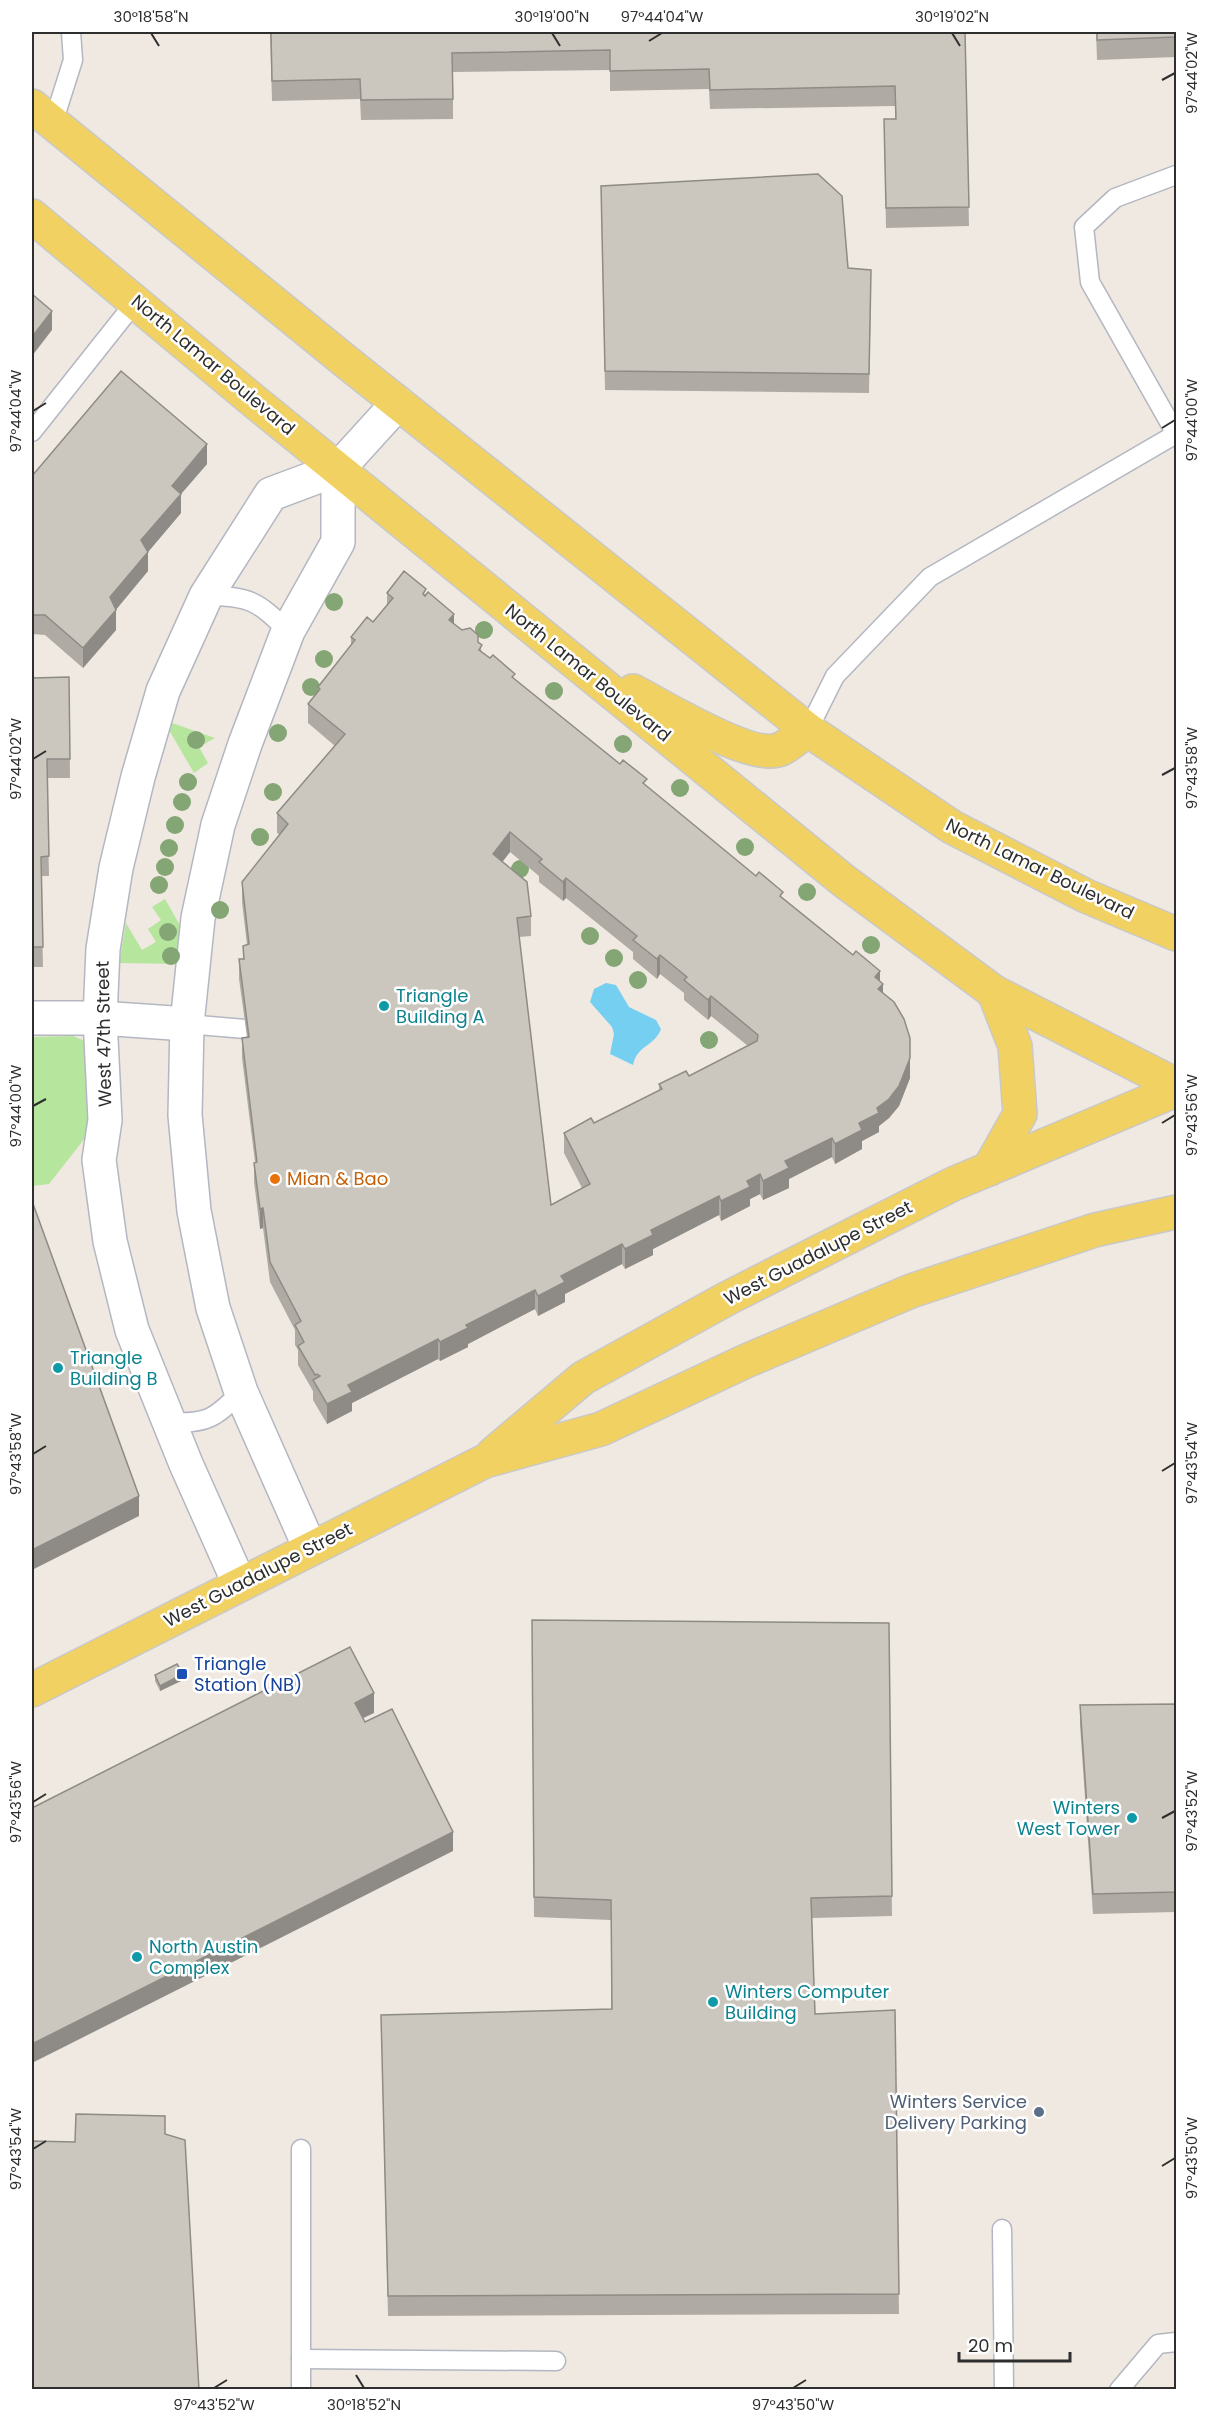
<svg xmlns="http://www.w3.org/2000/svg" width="1208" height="2421" viewBox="0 0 1208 2421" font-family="Poppins,sans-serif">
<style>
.green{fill:#b6e59e}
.water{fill:#75cff0}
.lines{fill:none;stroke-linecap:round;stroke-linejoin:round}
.lane-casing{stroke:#b4b7c1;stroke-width:21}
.street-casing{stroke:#b4b7c1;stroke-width:36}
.primary-casing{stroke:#c9c9c9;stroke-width:36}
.lane{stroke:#fff;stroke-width:18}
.street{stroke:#fff;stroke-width:33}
.primary{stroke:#f2d163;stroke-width:33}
.tree{fill:#84a574}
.wall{fill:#afaba4;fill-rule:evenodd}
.shaded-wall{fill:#8e8b86}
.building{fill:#cbc7bf;stroke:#8e8b86;stroke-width:1.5;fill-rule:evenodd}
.ticks{fill:none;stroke:#2e2e2e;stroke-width:2}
.culture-dot{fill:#0f9aa8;stroke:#fff;stroke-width:2}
.food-dot{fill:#e8710a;stroke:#fff;stroke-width:2}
.transit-dot{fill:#1a4fb4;stroke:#fff;stroke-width:2}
.service-dot{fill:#5c6f8a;stroke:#fff;stroke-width:2}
.labels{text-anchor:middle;stroke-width:5;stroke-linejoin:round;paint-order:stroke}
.street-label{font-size:18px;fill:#2e2e2e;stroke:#fff}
.culture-label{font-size:18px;fill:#0d838f;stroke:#fff;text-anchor:start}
.food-label{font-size:18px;fill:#c56008;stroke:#fff;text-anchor:start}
.transit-label{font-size:18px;fill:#164399;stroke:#fff;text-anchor:start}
.service-label{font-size:18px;fill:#4e5e75;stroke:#fff;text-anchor:end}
.neatline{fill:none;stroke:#2e2e2e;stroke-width:2}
.ticks-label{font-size:15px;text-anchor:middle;fill:#2e2e2e}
</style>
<rect width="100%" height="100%" fill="#efe9e1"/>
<!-- green -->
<g class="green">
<polygon points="172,723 215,738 199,747 208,763 194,773 169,730"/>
<polygon points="165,899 182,929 180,964 119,963 126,923 142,950 156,942 148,929 161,920 152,907"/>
<polygon points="73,1036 85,1041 92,1134 85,1138 49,1184 32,1186 32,1037"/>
</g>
<!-- water -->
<path class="water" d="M606,983L616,985L629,1007L656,1020L661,1029C654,1047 637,1045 633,1065L610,1054L614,1034L612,1027L590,1002L594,989Z"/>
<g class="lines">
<defs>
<g id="lane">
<polyline points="53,123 73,60 71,32"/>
<polyline points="1176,175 1115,198 1084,227 1090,282 1176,434"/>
<polyline points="32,432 136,301"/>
<path d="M206,596C250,596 257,601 288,631"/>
<polyline points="808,730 835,676 930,577 1176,434"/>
<polyline points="187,1024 245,1029"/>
<path d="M168,1422C207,1424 214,1419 241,1392"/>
<polyline points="1002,2229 1004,2390"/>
<polyline points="301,2359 556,2361"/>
<polyline points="301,2390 301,2149"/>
<polyline points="1119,2390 1158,2344 1176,2342"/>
</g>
<g id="street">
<polyline points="32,1018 100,1018 187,1024"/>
<polyline points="310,1548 241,1392 213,1308 194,1211 185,1115 187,1024 198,918 218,825 245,744 288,631 338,542 338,469"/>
<polyline points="239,1583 186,1464 132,1330 110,1241 99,1160 105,1120 100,1018 103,949 116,868 138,777 163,691 206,596 271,494 338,469 398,403"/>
</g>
<g id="primary">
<polyline points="32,106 344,360 808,730 952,827 1086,896 1176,934"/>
<polyline points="32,216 249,397 844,881 994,992 1176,1085"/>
<path d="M633,691C662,706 752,762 781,749C791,744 799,736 808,730"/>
<polyline points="989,1169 1020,1114 1015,1046 994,992"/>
<polyline points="493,1454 583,1378 728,1298 953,1184 1176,1090"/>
<polyline points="32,1690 485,1461 601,1429 746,1361 911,1291 1095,1230 1176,1212"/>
</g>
</defs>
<!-- lane casing -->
<use href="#lane" class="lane-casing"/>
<!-- street casing -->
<use href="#street" class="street-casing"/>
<!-- primary casing -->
<use href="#primary" class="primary-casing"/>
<!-- lane -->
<use href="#lane" class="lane"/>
<!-- street -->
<use href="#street" class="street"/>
<!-- primary -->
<use href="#primary" class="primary"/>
</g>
<!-- trees -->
<g class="tree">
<circle cx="334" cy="602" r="9"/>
<circle cx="484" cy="630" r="9"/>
<circle cx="324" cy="659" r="9"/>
<circle cx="311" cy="687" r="9"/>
<circle cx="554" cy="691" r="9"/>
<circle cx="278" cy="733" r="9"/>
<circle cx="196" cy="740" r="9"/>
<circle cx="623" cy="744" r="9"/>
<circle cx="188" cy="782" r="9"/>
<circle cx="680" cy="788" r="9"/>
<circle cx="273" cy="792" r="9"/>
<circle cx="182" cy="802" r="9"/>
<circle cx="175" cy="825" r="9"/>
<circle cx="260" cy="837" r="9"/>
<circle cx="745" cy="847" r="9"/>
<circle cx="169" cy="848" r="9"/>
<circle cx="165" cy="867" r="9"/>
<circle cx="520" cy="869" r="9"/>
<circle cx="159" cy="885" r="9"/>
<circle cx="807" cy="892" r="9"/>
<circle cx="220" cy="910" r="9"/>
<circle cx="168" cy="932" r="9"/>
<circle cx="590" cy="936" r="9"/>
<circle cx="871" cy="945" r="9"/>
<circle cx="171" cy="956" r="9"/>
<circle cx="614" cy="958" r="9"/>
<circle cx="638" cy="980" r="9"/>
<circle cx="709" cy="1040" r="9"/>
</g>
<!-- wall -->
<g class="wall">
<polygon points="270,32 965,32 969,226 886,228 884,119 895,119 895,106 710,109 709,89 610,91 610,70 453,72 453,119 361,120 360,99 272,101"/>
<polygon points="1096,32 1176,32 1176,57 1097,60"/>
<polygon points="601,186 848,268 871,290 869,393 605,390"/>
<polygon points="207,464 181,494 181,513 148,552 148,571 116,609 116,630 83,668 45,635 32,634 32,476"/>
<path d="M387,593L426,594L454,624L478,642L482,652L783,899L880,981L883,992L910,1078L899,1106L889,1118L879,1126V1132L862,1141V1149L835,1164L832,1157L789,1179V1188L763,1200L760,1194L750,1199V1206L721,1221L719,1215L653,1249V1255L625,1269L622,1264L565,1294V1302L538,1316L535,1309L468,1344V1347L440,1361L438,1359L352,1403V1411L327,1424L313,1400V1391L298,1365V1350L295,1345V1330L270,1282L263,1228L260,1229L254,1182V1163L255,1162L242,1058V1038L247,1037L239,979V959H243V946L247,945L242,902V882L280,835L277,833V813L335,746L308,723V704L318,692V687L351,645V637L373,622L387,606ZM510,852L539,876V882L563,901L566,898L633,952V959L657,979L660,974L684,993V1000L708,1020L711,1016L748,1046L689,1076L659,1084V1090L594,1123L564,1133V1153L582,1188L551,1205L519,937L531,936V916L502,862Z"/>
<polygon points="69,677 70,778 47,778 49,876 41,876 43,967 32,967 32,678"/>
<polygon points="532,1620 889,1623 892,1916 812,1918 815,2014 895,2010 899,2314 388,2316 381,2015 611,2009 611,1920 534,1917"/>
<polygon points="155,1675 183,1680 160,1691 155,1681"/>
<polygon points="1176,1704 1176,1912 1093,1914 1080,1725 1080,1705"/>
</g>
<!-- shaded-wall -->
<g class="shaded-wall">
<polygon points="52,311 52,330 32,356 32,337"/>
<polygon points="207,444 207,464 181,494 181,513 148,552 148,571 110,617 110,597 172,486"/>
<polygon points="116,610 116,630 83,668 83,648"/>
<polygon points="454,614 454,634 449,620"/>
<polygon points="510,832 510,852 493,874 493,854"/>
<polygon points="566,878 566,898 563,901 563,882"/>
<polygon points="660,955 660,974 657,979 657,959"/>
<polygon points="880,971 880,987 883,984 883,1003 875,977"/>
<polygon points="711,996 711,1016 708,1020 708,1000"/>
<polygon points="910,1038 910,1078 899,1106 889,1118 879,1126 879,1132 862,1141 862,1149 835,1164 835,1144 877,1108"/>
<polygon points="832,1138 832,1157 789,1179 789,1188 763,1200 763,1181 785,1161"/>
<polygon points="760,1174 760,1194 750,1199 750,1206 721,1221 721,1201 747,1181"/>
<polygon points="719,1196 719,1215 653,1249 653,1255 625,1269 625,1249 651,1230"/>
<polygon points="263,1208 263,1228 260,1229 260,1209"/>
<polygon points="622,1244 622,1264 565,1294 565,1302 538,1316 538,1296 561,1276"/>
<polygon points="535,1290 535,1309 468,1344 468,1347 440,1361 440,1342 466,1325"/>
<polygon points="438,1339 438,1359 352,1403 352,1411 327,1424 327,1404 348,1385"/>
<polygon points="139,1496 139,1516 32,1570 32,1550"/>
<polygon points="183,1674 183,1680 160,1691 160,1686"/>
<polygon points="374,1693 374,1713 355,1722 355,1703"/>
<polygon points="453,1832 453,1851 32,2063 32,2044"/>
</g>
<!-- building -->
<g class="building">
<polygon points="271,32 965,32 969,207 886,208 884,119 896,119 895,86 710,90 709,69 610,71 610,50 452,53 453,99 361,100 360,79 272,81"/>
<polygon points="1097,32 1176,32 1176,37 1097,40"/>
<polygon points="818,174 842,196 848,268 871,270 869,374 605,371 601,186"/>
<polygon points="32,294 52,311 32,337"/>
<polygon points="121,371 207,444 172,486 181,494 141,540 148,552 110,597 116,610 83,648 45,615 32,615 32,476"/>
<path d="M404,571L426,589L423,594L425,596L428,592L454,614L449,620L462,630L470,628L478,635V642L482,645L479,650L490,658L493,655L515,674L512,677L620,764L623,760L647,779L643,783L756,876L759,872L783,892L780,896L853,955L856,951L880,971L875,977L883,984L878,989L894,1002L904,1019L910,1038V1058L899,1086L889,1099L877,1108L879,1113L859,1123L862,1130L835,1144L832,1138L785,1161L789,1168L763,1181L760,1174L747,1181L750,1187L721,1201L719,1196L651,1230L653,1235L625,1249L622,1244L561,1276L565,1282L538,1296L535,1290L466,1325L468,1328L440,1342L438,1339L348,1385L352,1392L327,1404L313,1380L320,1376L317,1374L315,1375L298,1346L304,1342L295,1325L301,1321L270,1262L263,1208L260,1209L254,1163L257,1162L242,1038L249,1037L239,959H244L243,946L249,944L242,882L288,824L277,813L345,734L308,704L320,689L318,687L355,640L351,637L367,617L373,622L393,598L387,593ZM510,832L542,859L539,862L563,882L566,878L637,936L633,940L657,959L660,955L687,977L684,980L708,1000L711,996L758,1035L757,1041L689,1076L686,1071L659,1084L662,1089L594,1123L591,1118L564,1133L590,1184L551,1205L517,918L531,916L527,882L493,854Z"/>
<polygon points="69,677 70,759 47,759 49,856 41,857 43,947 32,947 32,678"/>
<polygon points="32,1201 139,1496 32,1550"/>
<polygon points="532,1620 889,1623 892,1896 811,1898 815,2014 895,2010 899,2294 388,2296 381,2015 612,2009 611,1900 534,1897"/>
<polygon points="350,1647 374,1693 355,1703 365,1722 392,1709 453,1832 32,2044 32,1808"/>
<polygon points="177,1664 183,1674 160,1686 155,1675"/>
<polygon points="1176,1704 1176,1892 1093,1894 1080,1705"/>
<polygon points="76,2114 165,2116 165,2134 185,2140 199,2390 32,2390 32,2141 75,2142"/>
</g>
<!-- ticks -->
<path class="ticks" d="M151,33L159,46M552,33L560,46M952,33L960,46M649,41L662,33M1162,80L1175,73M33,411L46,403M1162,428L1175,420M33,759L46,751M1162,775L1175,768M33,1106L46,1099M1162,1123L1175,1115M33,1454L46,1446M1162,1471L1175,1463M33,1802L46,1794M1162,1818L1175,1811M33,2149L46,2141M1162,2166L1175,2158M356,2375L364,2388M214,2388L227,2380M793,2388L806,2380"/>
<!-- markers -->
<g class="culture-dot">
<circle cx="384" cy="1006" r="6"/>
<circle cx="58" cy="1368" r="6"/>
<circle cx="1132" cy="1818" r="6"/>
<circle cx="137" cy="1957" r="6"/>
<circle cx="713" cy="2002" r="6"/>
</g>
<circle class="food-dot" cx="275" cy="1179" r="6"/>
<rect class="transit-dot" x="176" y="1668" width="12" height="12" rx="3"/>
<circle class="service-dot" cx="1039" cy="2112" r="6"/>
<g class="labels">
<!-- street labels -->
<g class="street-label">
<text transform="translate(213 365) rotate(40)" y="6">North Lamar Boulevard</text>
<text transform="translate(588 673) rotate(39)" y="6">North Lamar Boulevard</text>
<text transform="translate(1040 869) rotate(26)" y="6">North Lamar Boulevard</text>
<text transform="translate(104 1034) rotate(-91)" y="6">West 47th Street</text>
<text transform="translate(818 1253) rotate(-27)" y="6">West Guadalupe Street</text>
<text transform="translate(258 1575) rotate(-27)" y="6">West Guadalupe Street</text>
</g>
<!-- culture labels -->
<g class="culture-label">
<text x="396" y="1002">Triangle<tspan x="396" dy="21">Building A</tspan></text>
<text x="70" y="1364">Triangle<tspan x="70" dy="21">Building B</tspan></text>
<text x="1120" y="1814" text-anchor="end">Winters<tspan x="1120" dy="21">West Tower</tspan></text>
<text x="149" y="1953">North Austin<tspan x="149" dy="21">Complex</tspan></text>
<text x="725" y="1998">Winters Computer<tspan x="725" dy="21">Building</tspan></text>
</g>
<!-- food labels -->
<g class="food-label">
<text x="287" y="1185">Mian &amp; Bao</text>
</g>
<!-- transit labels -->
<g class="transit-label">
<text x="194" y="1670">Triangle<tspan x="194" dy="21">Station (NB)</tspan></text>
</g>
<!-- service labels -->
<g class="service-label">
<text x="1027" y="2108">Winters Service<tspan x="1027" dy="21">Delivery Parking</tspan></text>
</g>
</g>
<!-- border -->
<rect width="1208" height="2421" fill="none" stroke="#ffffff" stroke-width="66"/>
<!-- scale -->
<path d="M959 2352v9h111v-9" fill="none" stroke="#2e2e2e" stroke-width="3"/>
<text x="968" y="2352" font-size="18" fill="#2e2e2e" stroke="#ffffff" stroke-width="4.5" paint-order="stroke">20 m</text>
<rect x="33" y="33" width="1142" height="2355" class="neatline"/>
<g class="ticks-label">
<text x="151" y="22">30°18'58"N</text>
<text x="552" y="22">30°19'00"N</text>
<text x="662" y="22">97°44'04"W</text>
<text x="952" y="22">30°19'02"N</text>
<text transform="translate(1192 73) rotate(-90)" y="5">97°44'02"W</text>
<text transform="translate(16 411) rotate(-90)" y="5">97°44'04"W</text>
<text transform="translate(1192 420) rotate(-90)" y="5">97°44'00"W</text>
<text transform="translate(16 759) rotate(-90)" y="5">97°44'02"W</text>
<text transform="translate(1192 768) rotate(-90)" y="5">97°43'58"W</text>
<text transform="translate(16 1106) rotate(-90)" y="5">97°44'00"W</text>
<text transform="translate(1192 1115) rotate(-90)" y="5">97°43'56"W</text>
<text transform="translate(16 1454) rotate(-90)" y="5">97°43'58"W</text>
<text transform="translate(1192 1463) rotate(-90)" y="5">97°43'54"W</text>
<text transform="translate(16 1802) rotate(-90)" y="5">97°43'56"W</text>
<text transform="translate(1192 1811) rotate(-90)" y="5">97°43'52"W</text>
<text transform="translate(16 2149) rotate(-90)" y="5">97°43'54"W</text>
<text transform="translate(1192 2158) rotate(-90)" y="5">97°43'50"W</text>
<text x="214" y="2410">97°43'52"W</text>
<text x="364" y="2410">30°18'52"N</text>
<text x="793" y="2410">97°43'50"W</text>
</g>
</svg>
